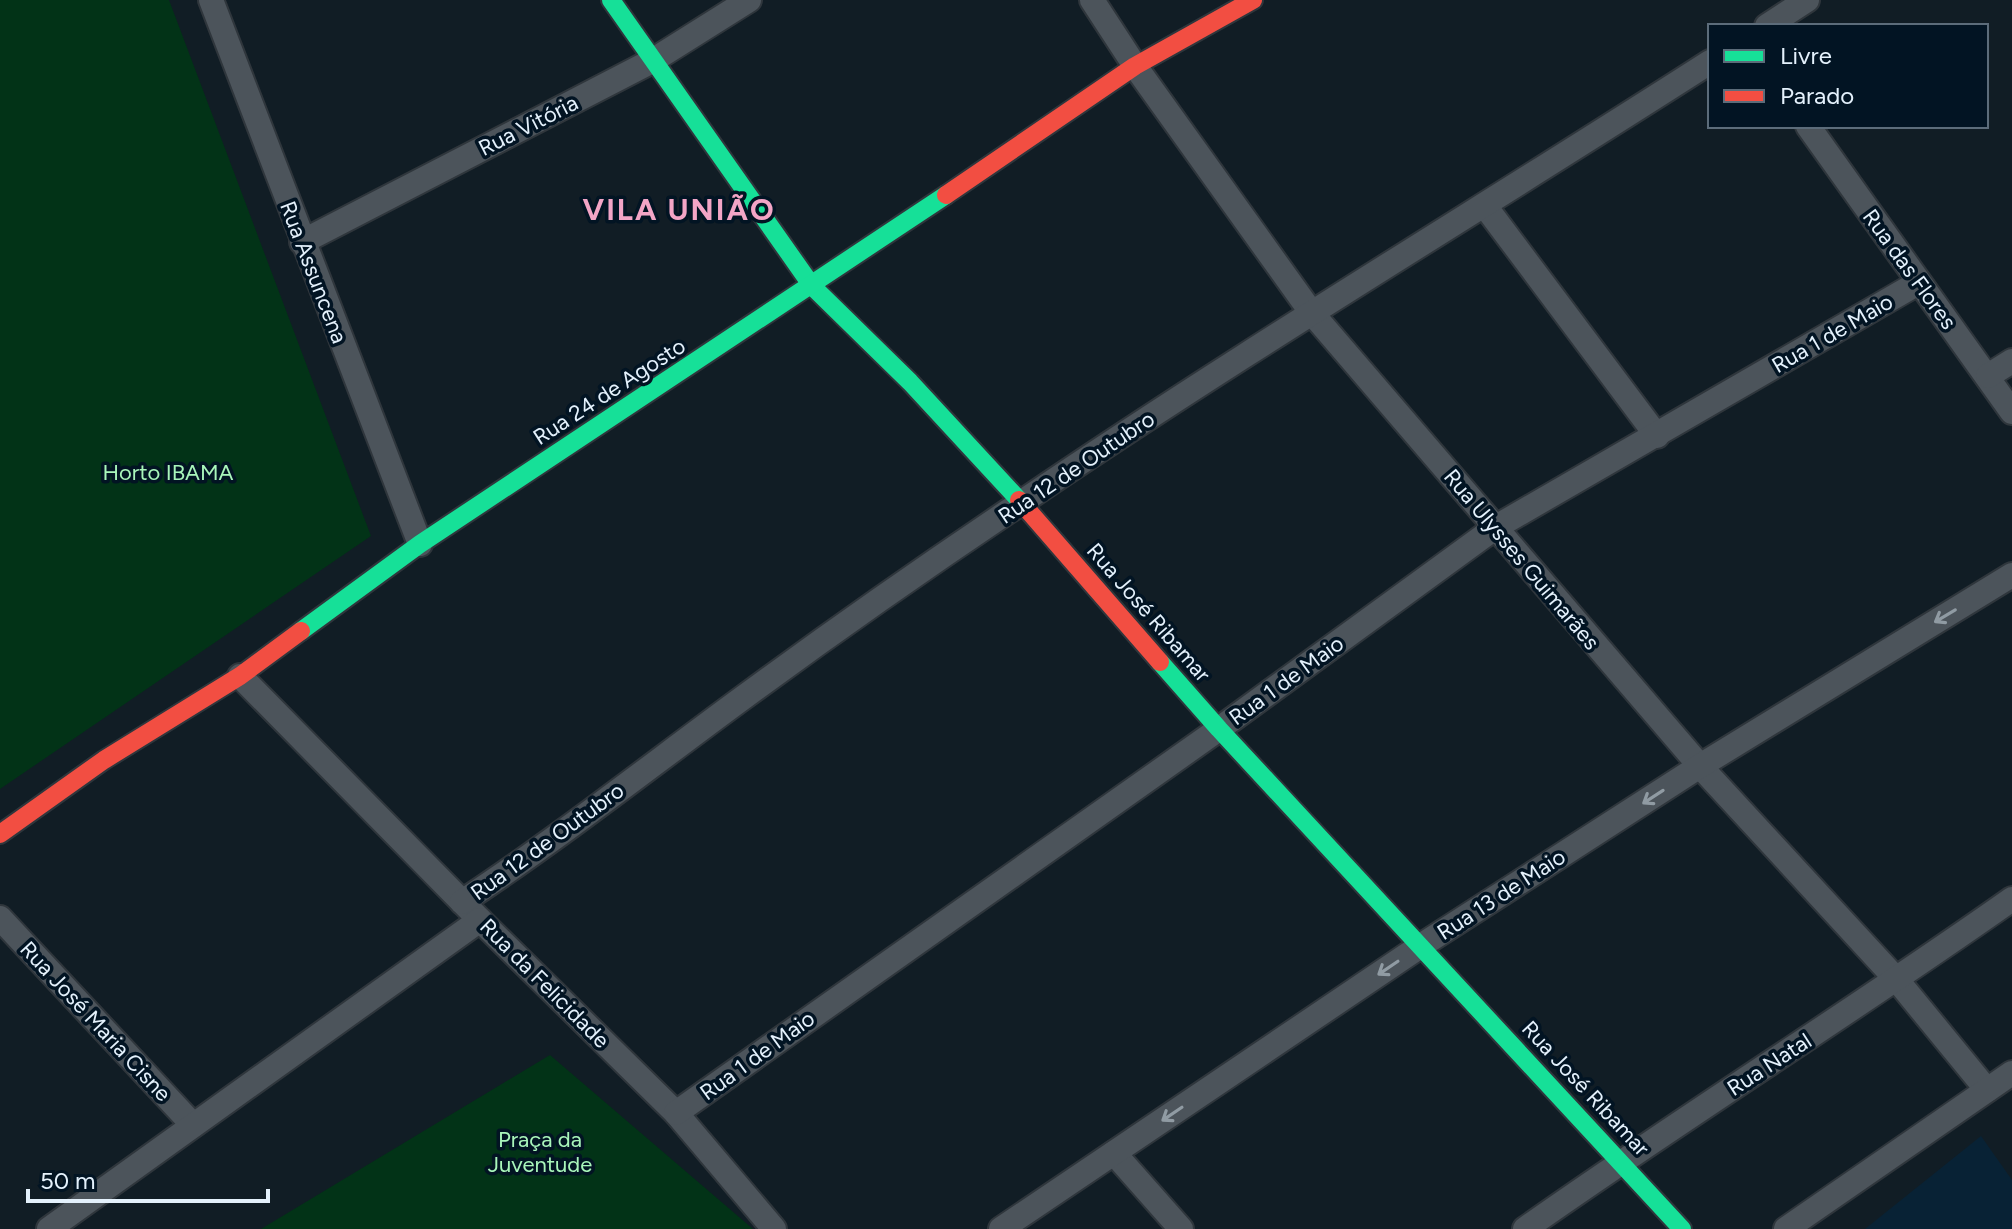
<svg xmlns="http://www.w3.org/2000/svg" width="2012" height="1229" viewBox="0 0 2012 1229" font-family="Figtree,sans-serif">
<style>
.built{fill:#082235}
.park{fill:#023317}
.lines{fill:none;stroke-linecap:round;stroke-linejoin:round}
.street-casing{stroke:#2f363c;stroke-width:28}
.fast-casing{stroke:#2f363c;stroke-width:22}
.jam-casing{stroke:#2f363c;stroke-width:22}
.street{stroke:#4c545b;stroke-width:24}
.fast{stroke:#16e098;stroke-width:18}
.jam{stroke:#f24e42;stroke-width:18}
.oneway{stroke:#909ba3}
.labels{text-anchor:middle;stroke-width:7;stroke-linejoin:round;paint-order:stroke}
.street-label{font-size:22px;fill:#e4f1fc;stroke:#021423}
.park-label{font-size:22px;fill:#a9f6bb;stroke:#021423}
.district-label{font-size:30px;font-weight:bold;letter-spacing:2px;fill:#f3a5c6;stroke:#021423}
</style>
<rect width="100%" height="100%" fill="#111d25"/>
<!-- built -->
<polygon class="built" points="1981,1136 2012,1180 2012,1229 1865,1229"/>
<!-- park -->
<g class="park">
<polygon points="0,0 169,0 371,536 0,789"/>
<polygon points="550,1055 753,1229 261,1229"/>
</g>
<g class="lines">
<defs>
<g id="street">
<polyline points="211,0 420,544"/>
<polyline points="1092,0 1135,66 1311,312 1700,766 1897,980 1987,1090"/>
<polyline points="1767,26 1807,0"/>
<polyline points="1808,126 2012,412"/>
<polyline points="1485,206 1657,436"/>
<polyline points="302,242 652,61 749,0"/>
<polyline points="1988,376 2012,361"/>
<polyline points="240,676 480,920 676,1113 774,1229"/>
<path d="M462,902C559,838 650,766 744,697C835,630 928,565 1022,502C1247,349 1481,209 1710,62"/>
<polyline points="0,918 193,1125"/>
<polyline points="676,1113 1219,729 1496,527 1918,283"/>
<polyline points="1114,1153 1181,1229"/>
<polyline points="49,1229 480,920"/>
<polyline points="1001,1229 1419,947 1700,766 2012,575"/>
<path d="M1525,1229C1685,1116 1852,1012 2012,899"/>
<polyline points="1786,1229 2012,1073"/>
</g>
<g id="fast">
<polyline points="611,0 812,286 910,382 1019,500"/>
<polyline points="301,631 420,544 946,195"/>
<polyline points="1160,662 1219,729 1682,1229"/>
</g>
<g id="jam">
<polyline points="946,195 1135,66 1253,0"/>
<polyline points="1019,500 1160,662"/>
<polyline points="0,834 104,760 240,676 301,631"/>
</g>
</defs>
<!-- street casing -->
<use href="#street" class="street-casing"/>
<!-- fast casing -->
<use href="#fast" class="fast-casing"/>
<!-- jam casing -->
<use href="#jam" class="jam-casing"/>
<!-- street -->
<use href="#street" class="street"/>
<!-- fast -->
<use href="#fast" class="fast"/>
<!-- jam -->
<use href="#jam" class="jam"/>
</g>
<!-- one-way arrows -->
<defs><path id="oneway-shaft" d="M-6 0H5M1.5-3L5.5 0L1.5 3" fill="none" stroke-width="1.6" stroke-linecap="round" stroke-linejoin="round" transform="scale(2)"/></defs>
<g class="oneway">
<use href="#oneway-shaft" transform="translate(1945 616) rotate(149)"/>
<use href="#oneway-shaft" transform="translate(1653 797) rotate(147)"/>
<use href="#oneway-shaft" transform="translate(1388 968) rotate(146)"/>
<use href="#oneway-shaft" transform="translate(1172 1114) rotate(146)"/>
</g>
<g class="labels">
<!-- street labels -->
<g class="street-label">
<text transform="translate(528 125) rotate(-27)" y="8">Rua Vitória</text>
<text transform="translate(1910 269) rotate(54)" y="8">Rua das Flores</text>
<text transform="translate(314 272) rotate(69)" y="8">Rua Assuncena</text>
<text transform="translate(1832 333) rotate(-30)" y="8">Rua 1 de Maio</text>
<text transform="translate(609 391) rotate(-33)" y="8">Rua 24 de Agosto</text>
<text transform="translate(1076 467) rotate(-34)" y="8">Rua 12 de Outubro</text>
<text transform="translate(1522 559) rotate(50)" y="8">Rua Ulysses Guimarães</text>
<text transform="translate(1149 612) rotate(49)" y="8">Rua José Ribamar</text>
<text transform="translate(1286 680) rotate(-36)" y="8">Rua 1 de Maio</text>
<text transform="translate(547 841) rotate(-36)" y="8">Rua 12 de Outubro</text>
<text transform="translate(1501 894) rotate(-33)" y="8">Rua 13 de Maio</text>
<text transform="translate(545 983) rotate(45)" y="8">Rua da Felicidade</text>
<text transform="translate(96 1021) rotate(47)" y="8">Rua José Maria Cisne</text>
<text transform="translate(757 1055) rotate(-36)" y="8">Rua 1 de Maio</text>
<text transform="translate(1769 1064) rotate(-33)" y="8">Rua Natal</text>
<text transform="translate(1586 1088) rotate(47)" y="8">Rua José Ribamar</text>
</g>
<!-- park labels -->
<g class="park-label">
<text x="168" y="480">Horto IBAMA</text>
<text x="540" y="1147">Praça da<tspan x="540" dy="25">Juventude</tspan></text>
</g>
<!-- district labels -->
<g class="district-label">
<text x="679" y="220">VILA UNIÃO</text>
</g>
</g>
<!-- legend -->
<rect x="1708" y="24" width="280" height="104" fill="#021423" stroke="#5c6c7a" stroke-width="2"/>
<rect x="1724" y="50" width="40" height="12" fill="#16e098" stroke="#5c6c7a" stroke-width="2"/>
<text x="1780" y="64" font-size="24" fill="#e4f1fc">Livre</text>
<rect x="1724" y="90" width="40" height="12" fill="#f24e42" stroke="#5c6c7a" stroke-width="2"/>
<text x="1780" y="104" font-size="24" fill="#e4f1fc">Parado</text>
<!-- scale -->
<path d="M28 1189v12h240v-12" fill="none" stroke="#e4f1fc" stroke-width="4"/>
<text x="40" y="1189" font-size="24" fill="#e4f1fc" stroke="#021423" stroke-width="6" paint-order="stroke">50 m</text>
</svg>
